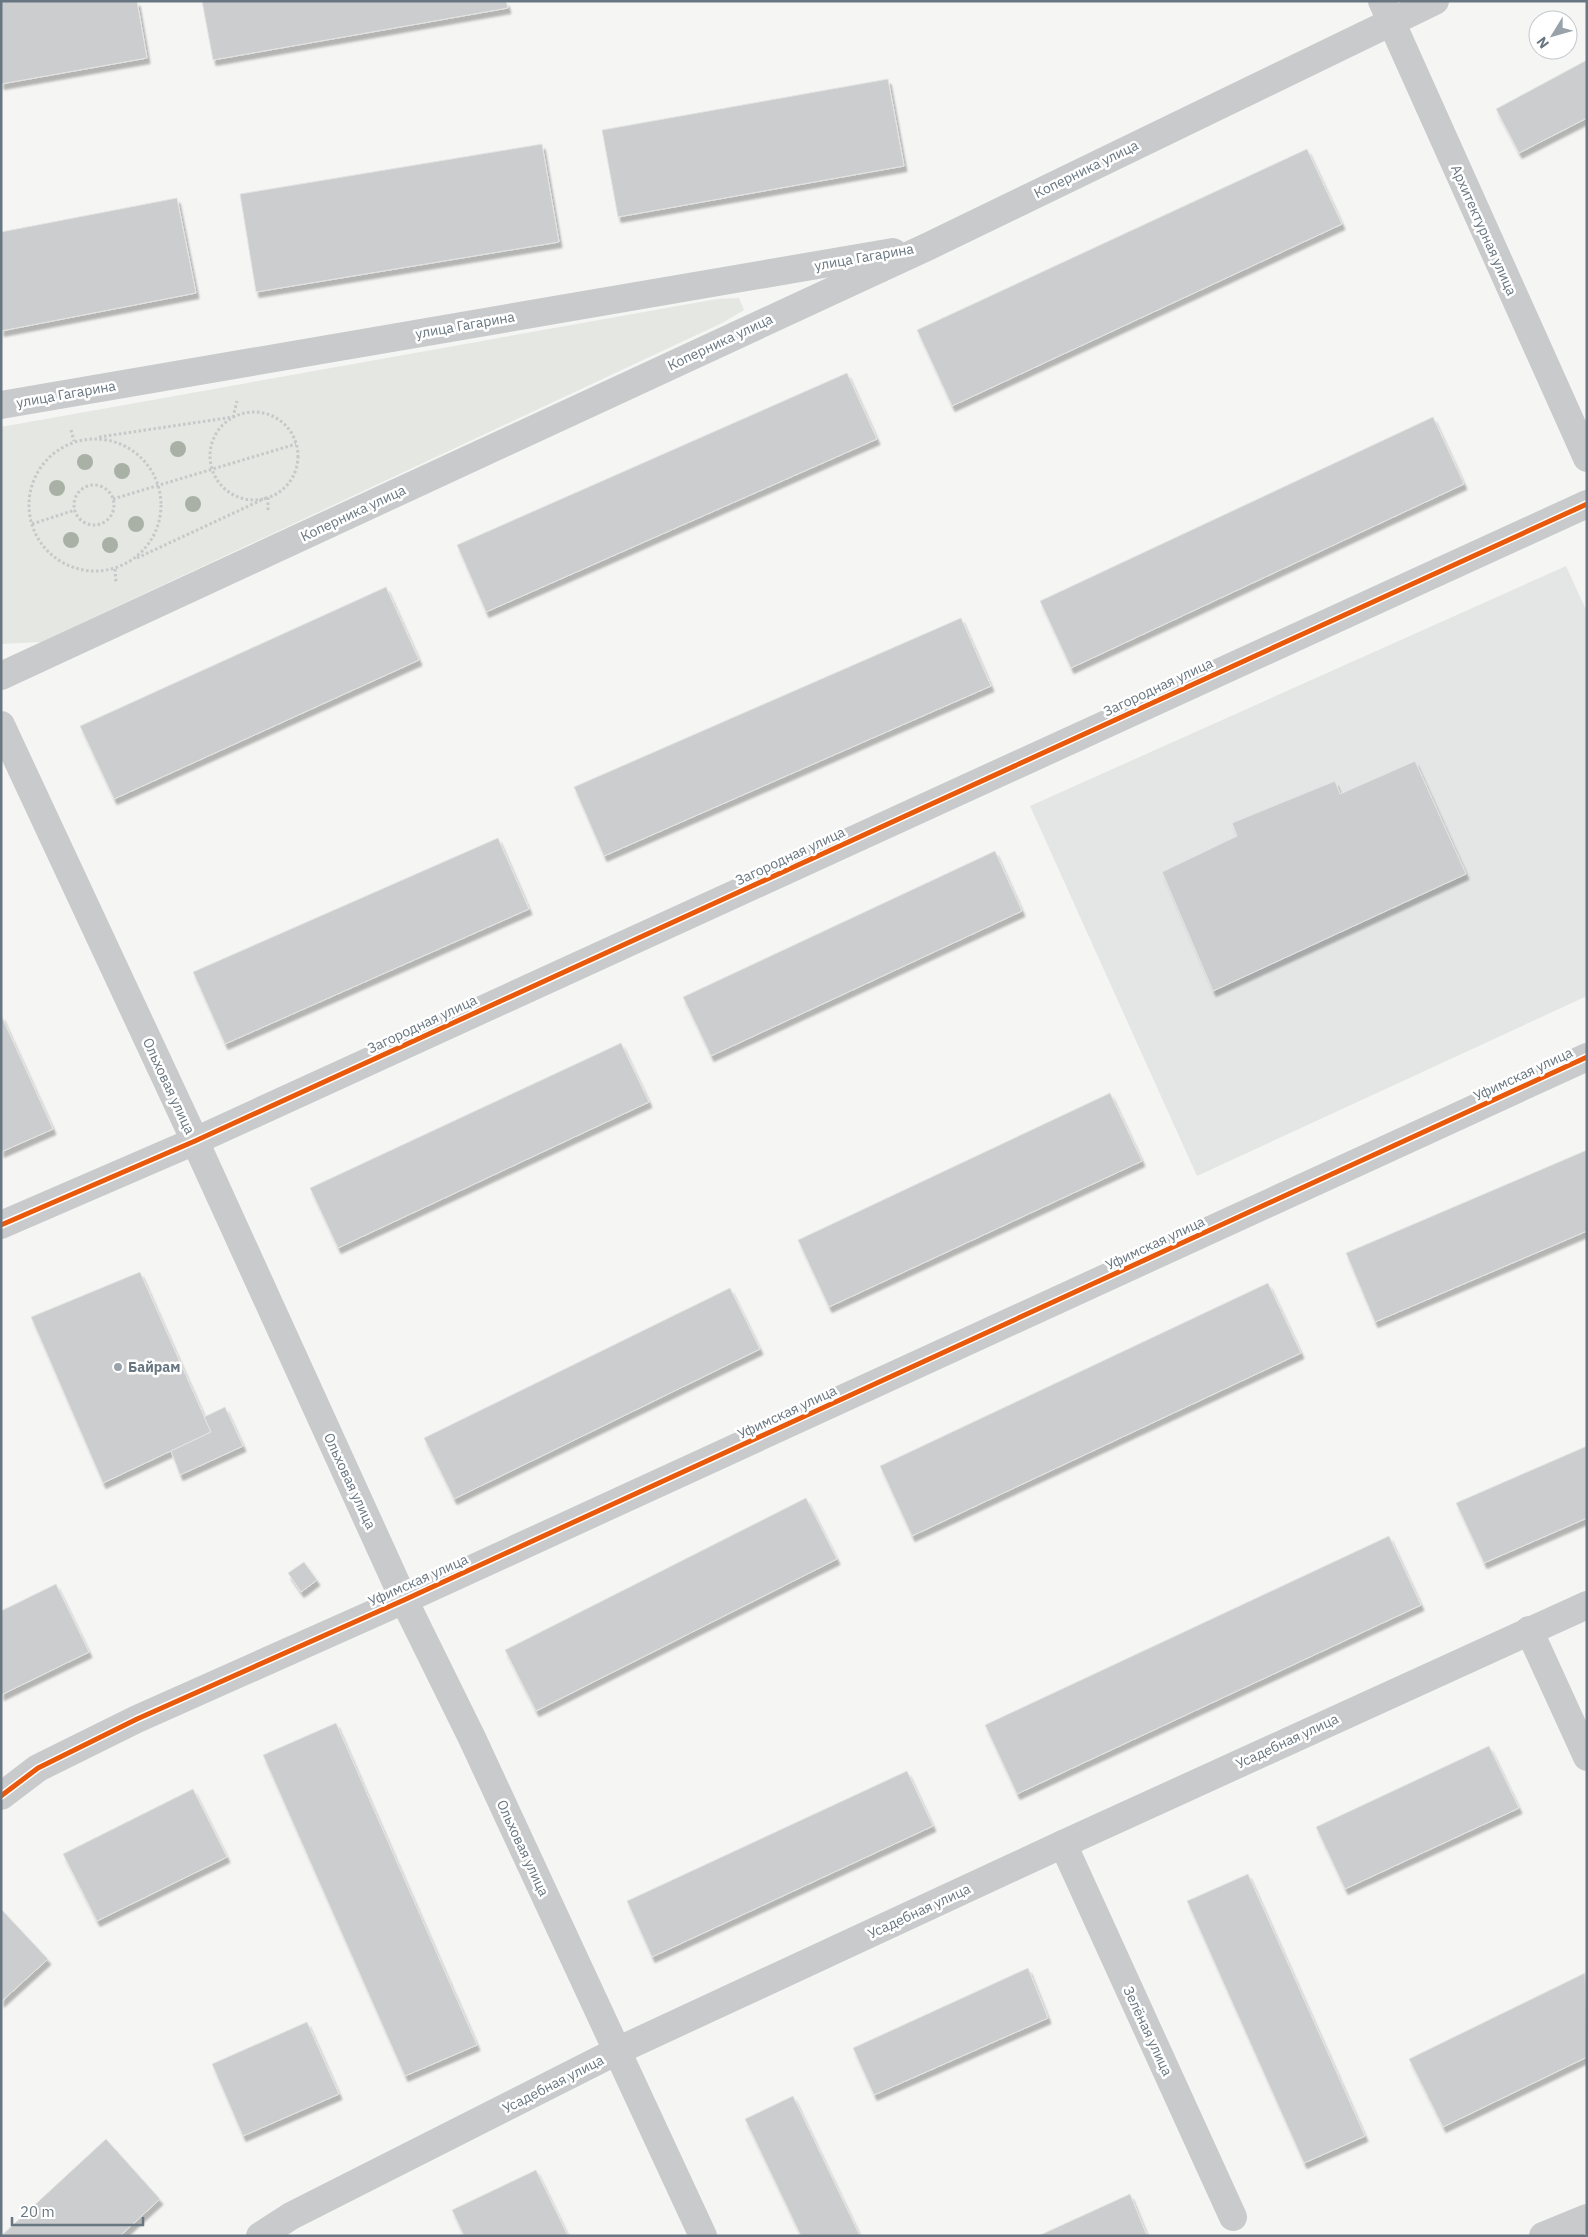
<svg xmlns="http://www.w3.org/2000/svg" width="1588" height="2237" viewBox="0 0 1588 2237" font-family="'IBM Plex Sans',sans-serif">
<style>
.built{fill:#e4e5e5}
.green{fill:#e4e7e2}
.building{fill:#cccdce;stroke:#e4e4e4;filter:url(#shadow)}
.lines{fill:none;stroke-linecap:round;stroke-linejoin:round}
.path{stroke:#c7c8c9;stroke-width:3;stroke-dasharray:2.5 2.5;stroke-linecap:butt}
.street{stroke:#c9cacb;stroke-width:28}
.cycleway-casing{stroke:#fff;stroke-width:8}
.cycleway{stroke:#e8590c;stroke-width:5}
.tree{fill:#a9b1a6}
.poi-dot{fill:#99a2a9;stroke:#fff;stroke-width:2}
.labels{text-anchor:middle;stroke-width:5;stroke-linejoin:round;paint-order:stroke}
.street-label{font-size:14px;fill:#687681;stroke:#fff}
.poi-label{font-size:14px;font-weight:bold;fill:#687681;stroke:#fff;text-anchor:start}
</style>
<defs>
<filter id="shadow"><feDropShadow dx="3" dy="5.5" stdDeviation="1" flood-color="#0004"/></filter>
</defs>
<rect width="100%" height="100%" fill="#f5f5f4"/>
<!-- built -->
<polygon class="built" points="1566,566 1587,612 1587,996 1197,1176 1030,806"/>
<!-- green -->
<polygon class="green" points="739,298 744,310 722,323 41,642 1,644 1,427 717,299"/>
<!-- building -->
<g class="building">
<polygon points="1,1 137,1 147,58 1,84"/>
<polygon points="202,1 506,1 508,8 213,60"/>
<polygon points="1587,60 1587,118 1519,153 1496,109"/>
<polygon points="888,79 904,166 618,217 602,130"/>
<polygon points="542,144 559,242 256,292 240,194"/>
<polygon points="1307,149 1342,224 952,406 917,330"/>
<polygon points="177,198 196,293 1,331 1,232"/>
<polygon points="847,373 877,439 486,612 457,545"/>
<polygon points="1433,417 1464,484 1071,668 1040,601"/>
<polygon points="386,587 419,660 114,799 80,726"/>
<polygon points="961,618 991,686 604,856 574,787"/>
<polygon points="1415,761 1466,874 1213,991 1162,872 1237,836 1232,823 1335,781 1340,794"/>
<polygon points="498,838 529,909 225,1044 193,972"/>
<polygon points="995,851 1022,911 711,1056 683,997"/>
<polygon points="1,1015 53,1129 1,1152"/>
<polygon points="621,1043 649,1102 338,1248 310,1188"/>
<polygon points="1110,1093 1142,1161 829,1307 798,1240"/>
<polygon points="1587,1150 1587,1231 1375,1322 1346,1253"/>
<polygon points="140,1272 211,1432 103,1483 31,1317"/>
<polygon points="1268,1283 1301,1353 912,1536 880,1466"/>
<polygon points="730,1288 760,1349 454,1499 424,1438"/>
<polygon points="225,1407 243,1446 180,1475 171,1451 211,1432 204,1417"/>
<polygon points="1587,1446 1587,1518 1484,1563 1456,1503"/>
<polygon points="806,1498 837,1559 536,1711 505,1650"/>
<polygon points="1389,1536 1421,1605 1017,1794 985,1725"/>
<polygon points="304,1562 317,1580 301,1592 288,1573"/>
<polygon points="56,1584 89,1652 1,1695 1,1611"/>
<polygon points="336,1723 477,2045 405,2076 263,1755"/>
<polygon points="1489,1746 1519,1808 1345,1889 1316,1827"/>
<polygon points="907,1771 933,1826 652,1957 627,1901"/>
<polygon points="193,1789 227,1857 97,1921 63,1854"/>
<polygon points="1248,1874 1365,2136 1304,2163 1187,1901"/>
<polygon points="1,1909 48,1959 1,2002"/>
<polygon points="1028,1968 1048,2018 874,2095 853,2048"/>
<polygon points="1585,1973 1587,2057 1443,2127 1409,2059"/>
<polygon points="307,2022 339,2094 243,2136 212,2064"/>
<polygon points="793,2096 860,2236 801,2236 745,2119"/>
<polygon points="106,2139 160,2199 120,2236 1,2236"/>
<polygon points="536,2170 568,2236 464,2236 452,2210"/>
<polygon points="1130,2194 1147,2236 1038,2236"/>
</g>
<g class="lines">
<!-- path -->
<g class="path">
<circle cx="254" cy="456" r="44"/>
<polyline points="71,430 74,441"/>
<polyline points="99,437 233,417 237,401"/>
<circle cx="95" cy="505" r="66"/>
<circle cx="94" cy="505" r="20"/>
<polyline points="113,499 296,444"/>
<polyline points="32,524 75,510"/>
<polyline points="137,558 268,497 268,512"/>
<polyline points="115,569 116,583"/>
</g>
<!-- street -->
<g class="street">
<polyline points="1382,1 1587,458"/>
<polyline points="1,405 893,252"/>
<polyline points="1,676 929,246 1435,1"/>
<polyline points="1,725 195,1141 404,1600 472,1738 703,2236"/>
<polyline points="1,1225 195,1141 1587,504"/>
<polyline points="1529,1630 1587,1757"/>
<polyline points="1,1796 38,1768 137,1719 404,1600 1587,1057"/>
<polyline points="1063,1844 1233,2217"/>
<polyline points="260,2236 291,2216 617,2051 1063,1844 1587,1605"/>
<polyline points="1543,2236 1587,2218"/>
</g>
<defs>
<g id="cycleway">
<polyline points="1,1225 195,1141 1587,504"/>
<polyline points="1,1796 38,1768 137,1719 404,1600 1587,1057"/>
</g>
</defs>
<!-- cycleway casing -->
<use href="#cycleway" class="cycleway-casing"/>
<!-- cycleway -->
<use href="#cycleway" class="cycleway"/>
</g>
<!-- trees -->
<g class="tree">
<circle cx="178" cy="449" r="8"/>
<circle cx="85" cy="462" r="8"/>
<circle cx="122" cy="471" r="8"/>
<circle cx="57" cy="488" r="8"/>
<circle cx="193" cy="504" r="8"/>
<circle cx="136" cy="524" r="8"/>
<circle cx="71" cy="540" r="8"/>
<circle cx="110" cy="545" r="8"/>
</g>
<!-- markers -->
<circle class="poi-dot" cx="118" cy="1367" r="5"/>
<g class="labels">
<!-- street labels -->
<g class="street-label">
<text transform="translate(1086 169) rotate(-26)" y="5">Коперника улица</text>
<text transform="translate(1484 230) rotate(66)" y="5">Архитектурная улица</text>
<text transform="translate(864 257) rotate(-10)" y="5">улица Гагарина</text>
<text transform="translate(465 325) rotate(-10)" y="5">улица Гагарина</text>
<text transform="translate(720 342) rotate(-25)" y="5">Коперника улица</text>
<text transform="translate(66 394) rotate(-10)" y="5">улица Гагарина</text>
<text transform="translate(353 513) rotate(-25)" y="5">Коперника улица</text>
<text transform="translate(1158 687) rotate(-25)" y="5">Загородная улица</text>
<text transform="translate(790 856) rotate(-25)" y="5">Загородная улица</text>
<text transform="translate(422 1024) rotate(-25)" y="5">Загородная улица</text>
<text transform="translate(1523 1074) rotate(-25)" y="5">Уфимская улица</text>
<text transform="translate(169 1086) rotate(65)" y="5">Ольховая улица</text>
<text transform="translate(1155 1243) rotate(-25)" y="5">Уфимская улица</text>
<text transform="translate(787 1412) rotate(-25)" y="5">Уфимская улица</text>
<text transform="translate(350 1481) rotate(65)" y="5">Ольховая улица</text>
<text transform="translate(418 1580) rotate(-24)" y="5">Уфимская улица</text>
<text transform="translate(1287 1741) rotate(-25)" y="5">Усадебная улица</text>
<text transform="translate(523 1848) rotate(65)" y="5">Ольховая улица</text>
<text transform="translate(919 1911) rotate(-25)" y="5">Усадебная улица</text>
<text transform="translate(1148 2031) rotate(65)" y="5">Зелёная улица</text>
<text transform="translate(553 2084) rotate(-27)" y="5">Усадебная улица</text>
</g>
<!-- poi labels -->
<g class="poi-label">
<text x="128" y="1372">Байрам</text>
</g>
</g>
<!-- border -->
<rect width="1588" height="2237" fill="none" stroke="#687681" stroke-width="5"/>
<!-- north arrow -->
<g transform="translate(1553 35) rotate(233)"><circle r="24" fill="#ffffff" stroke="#c3c8cd"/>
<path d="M0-4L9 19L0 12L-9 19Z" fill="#99a2a9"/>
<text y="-8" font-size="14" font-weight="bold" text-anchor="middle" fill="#687681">N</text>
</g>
<!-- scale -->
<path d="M12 2217v8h131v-8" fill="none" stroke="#687681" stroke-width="2.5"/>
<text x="20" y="2217" font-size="15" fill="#687681" stroke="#ffffff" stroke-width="4" paint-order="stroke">20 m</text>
</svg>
